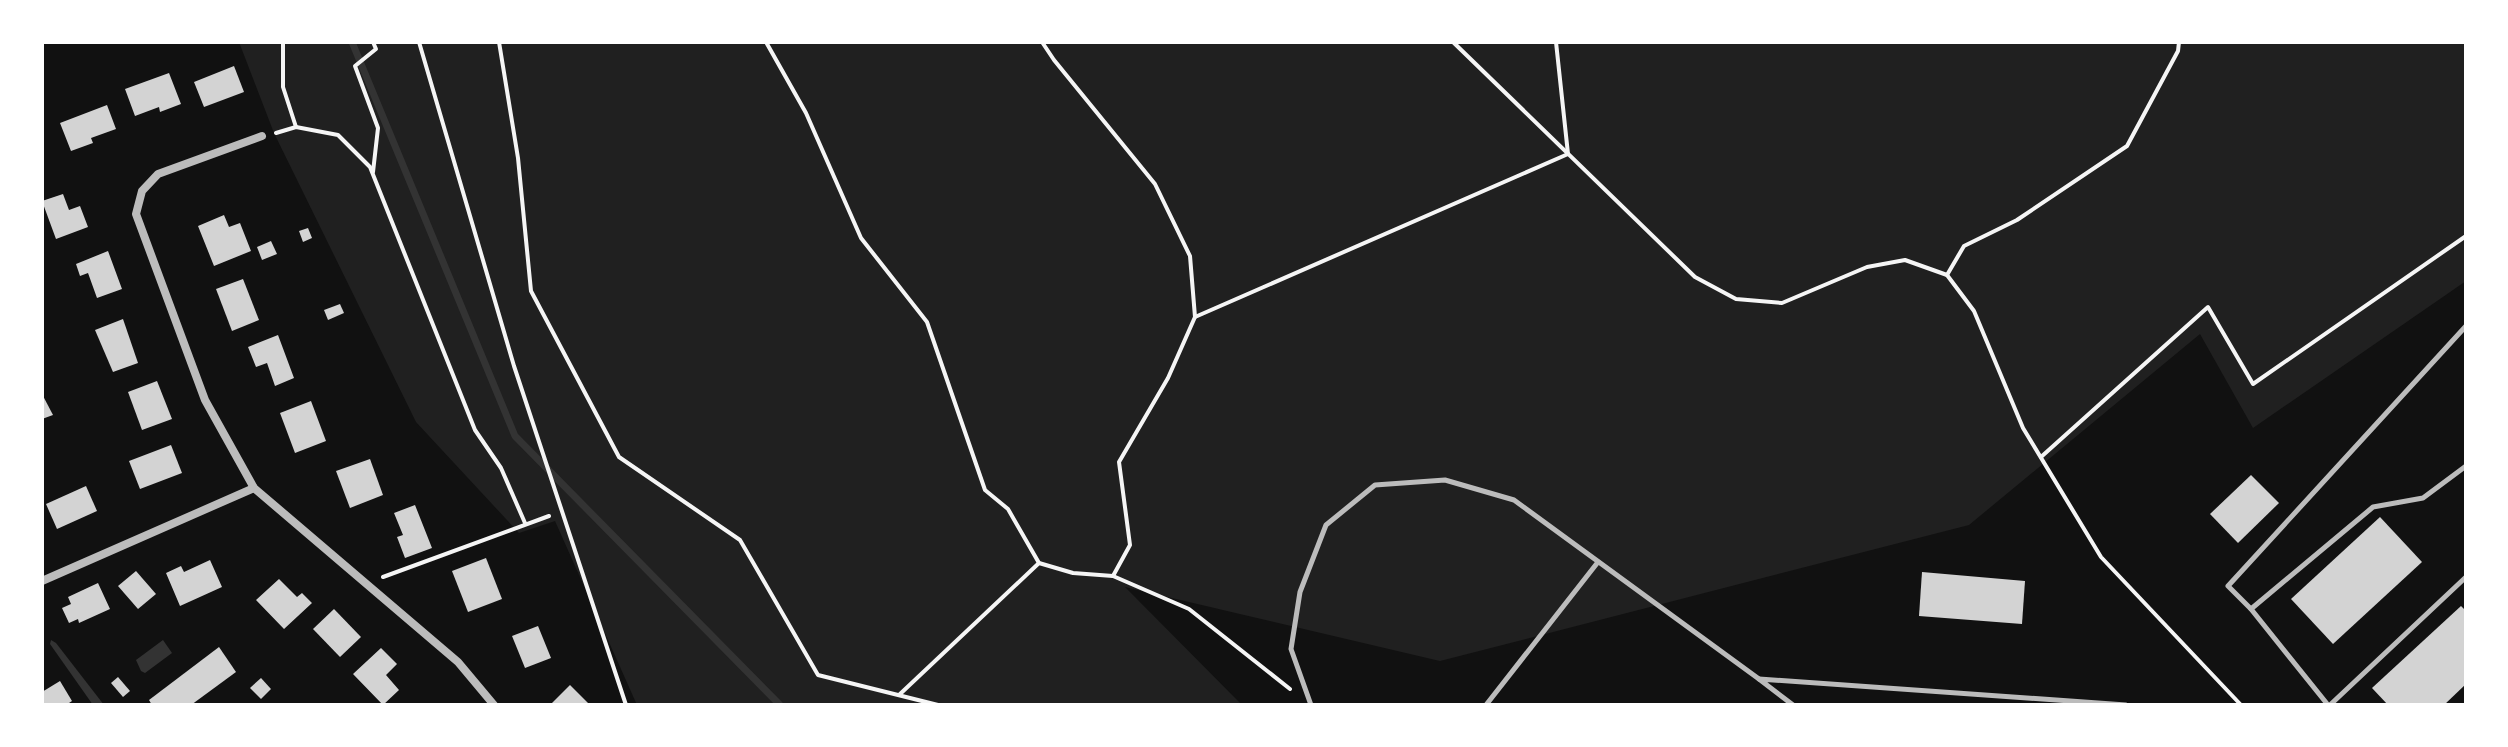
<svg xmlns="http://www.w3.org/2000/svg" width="2508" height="747" viewBox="0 0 2508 747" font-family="Inter,sans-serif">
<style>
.green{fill:#202020}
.water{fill:#333}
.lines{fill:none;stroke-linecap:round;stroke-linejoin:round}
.stream{stroke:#333;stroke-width:7}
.building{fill:#d3d3d3}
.path{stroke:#f5f5f5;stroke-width:4}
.service{stroke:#bcbcbc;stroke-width:5}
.minor{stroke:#bcbcbc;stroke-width:8}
</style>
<rect width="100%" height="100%" fill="#111"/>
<!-- green -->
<polygon class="green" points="239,42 2466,42 2466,281 2253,428 2200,334 1969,525 1440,661 1125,587 1242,705 637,705 555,521 519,533 416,422 274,133"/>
<!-- water -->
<g class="water">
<polygon points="51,640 56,643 104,705 93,705 50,644"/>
<polygon points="163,640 172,653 145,673 141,671 136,660"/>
</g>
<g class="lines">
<!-- stream -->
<polyline class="stream" points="352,42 515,436 780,705"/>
</g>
<!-- building -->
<g class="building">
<polygon points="234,66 244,92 204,107 194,82"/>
<polygon points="169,73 181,104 160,112 159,107 135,116 125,89"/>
<polygon points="107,105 116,129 91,138 93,143 71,151 60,123"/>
<polygon points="63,194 69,210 80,206 88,227 56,239 42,201"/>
<polygon points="224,215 229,227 240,223 251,251 214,266 198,226"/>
<polygon points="308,228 312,238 303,242 299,231"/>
<polygon points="271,241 277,254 262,260 257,247"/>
<polygon points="108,251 122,289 97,298 88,273 80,276 76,264"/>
<polygon points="243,279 259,320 232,331 216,289"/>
<polygon points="340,304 344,313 328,320 324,310"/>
<polygon points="123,319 138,363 113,372 95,330"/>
<polygon points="278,335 294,378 275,386 267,363 256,367 248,347"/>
<polygon points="157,381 172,419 142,430 128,392"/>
<polygon points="42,394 53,415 42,419"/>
<polygon points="311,401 326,441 295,453 280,413"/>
<polygon points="171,445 182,473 140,489 129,461"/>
<polygon points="370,459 383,495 350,508 336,471"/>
<polygon points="2251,475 2279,503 2238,543 2210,514"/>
<polygon points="86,486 97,511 57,529 46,504"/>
<polygon points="415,505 432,548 405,558 397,537 403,535 394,513"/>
<polygon points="2380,517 2422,562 2333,644 2291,599"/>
<polygon points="486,558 502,599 468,612 452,571"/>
<polygon points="210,560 222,587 180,606 166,573 181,566 184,572"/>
<polygon points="136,571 156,594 138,609 118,586"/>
<polygon points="1922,572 2025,581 2022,624 1919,616"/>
<polygon points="279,579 297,597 302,593 312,603 284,629 256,600"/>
<polygon points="98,583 110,609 79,623 78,619 69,623 62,608 71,604 68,597"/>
<polygon points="2461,606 2466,611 2466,684 2444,705 2388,705 2372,688"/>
<polygon points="334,609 361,637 340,657 313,629"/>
<polygon points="538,626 551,658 525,668 512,636"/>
<polygon points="219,647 236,672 191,705 152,705 149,700"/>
<polygon points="381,648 397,664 386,675 399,690 383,705 353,674"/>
<polygon points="118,677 130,691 123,697 111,683"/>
<polygon points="261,678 271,689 261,699 250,688"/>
<polygon points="60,681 72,701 66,705 42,705 42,692"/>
<polygon points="570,685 590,705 550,705"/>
</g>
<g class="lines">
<!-- path -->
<g class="path">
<polyline points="283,42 283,87 296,127"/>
<polyline points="419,42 514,366 626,705"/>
<polyline points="499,42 518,158 531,291 619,457 740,540 818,675 938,705"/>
<polyline points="766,42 806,113 861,238 927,322 985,490 1008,509 1039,563 1073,573 1113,576 1189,609 1290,689"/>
<polyline points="1042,42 1054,60 1155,184 1190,256 1195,317 1168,378 1119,462 1130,545 1113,576"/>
<polyline points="1453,42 1695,277 1736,299 1782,303 1867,267 1905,260 1947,275 1974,311 2023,428 2101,557 2241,705"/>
<polyline points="276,133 296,127 338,135 370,167 475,430 501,468 525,523"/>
<polyline points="373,172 378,128 355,66 376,49 373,42"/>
<polyline points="1947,275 1964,246 2017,220 2127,146 2178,51 2179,42"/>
<polyline points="1195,317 1568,154 1556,42"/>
<polyline points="2041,457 2208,307 2253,384 2466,236"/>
<polyline points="383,577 549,516"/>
<polyline points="899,695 1039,563"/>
</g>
<!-- service -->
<g class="service">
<polyline points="2251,609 2373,507 2423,498 2466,466"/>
<polyline points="1311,705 1291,649 1300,592 1326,525 1375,485 1445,480 1514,500 1759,679"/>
<polyline points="1486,705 1598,562"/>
<polyline points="1793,705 1759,679 2126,705"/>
<polyline points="2328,705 2251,609 2228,586 2466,326"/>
<polyline points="2330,705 2466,577"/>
</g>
<!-- minor -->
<g class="minor">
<polyline points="262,136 158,174 142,191 136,214 205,400 254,488 458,662 494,705"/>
<polyline points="42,581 254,488"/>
</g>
</g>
<!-- border -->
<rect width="2508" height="747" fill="none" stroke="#ffffff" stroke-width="88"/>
</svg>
